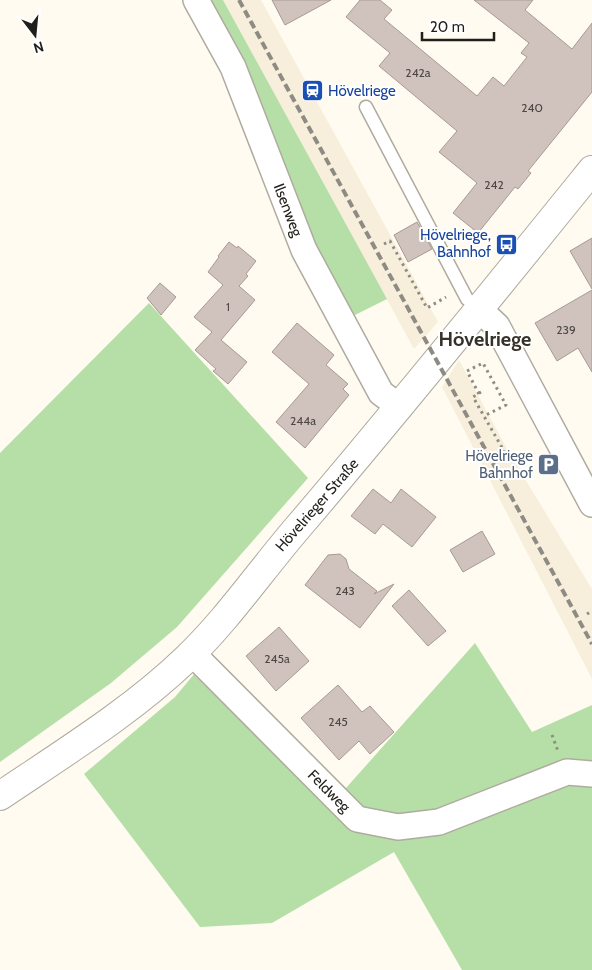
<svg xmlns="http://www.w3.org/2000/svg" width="592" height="970" viewBox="0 0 592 970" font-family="Cabin,sans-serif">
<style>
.built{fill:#f7efdb}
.green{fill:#b5dfa7}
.building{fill:#d0c2bd;stroke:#a79a95}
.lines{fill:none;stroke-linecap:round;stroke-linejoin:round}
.lane-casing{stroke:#b0aba0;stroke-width:15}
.street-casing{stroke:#b0aba0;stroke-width:28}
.secondary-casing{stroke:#b0aba0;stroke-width:30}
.path{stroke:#8f8c84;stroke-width:3;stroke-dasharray:2.5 4;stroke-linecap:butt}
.lane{stroke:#fff;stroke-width:12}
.street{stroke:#fff;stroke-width:25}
.secondary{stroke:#fff;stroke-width:28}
.rail{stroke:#8e8b84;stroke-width:4;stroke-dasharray:8 4;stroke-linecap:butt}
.labels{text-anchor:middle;stroke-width:4;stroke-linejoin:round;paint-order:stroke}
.number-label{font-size:12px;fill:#4d4843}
.transit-label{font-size:15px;fill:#164399;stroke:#fff;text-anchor:start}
.street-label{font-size:15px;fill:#211f1a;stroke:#fff}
.service-label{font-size:15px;fill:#4e5e75;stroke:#fff;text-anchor:end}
.district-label{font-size:20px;font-weight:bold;fill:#363229;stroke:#fff}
</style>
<rect width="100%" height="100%" fill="#fffbf1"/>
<!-- built -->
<g class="built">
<polygon points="223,0 261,0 438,322 414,349"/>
<polygon points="459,360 511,456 592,589 592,679 442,387"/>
</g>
<!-- green -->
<g class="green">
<polygon points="207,0 223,0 387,299 353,316 320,255 243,63"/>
<polygon points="149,303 308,478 177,627 111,683 0,762 0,453"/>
<polygon points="475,643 532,732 592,705 592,970 462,970 394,852 272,923 200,927 84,774 175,697 210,655 346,788"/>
</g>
<!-- building -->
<g class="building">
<polygon points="272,0 331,0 285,25"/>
<polygon points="360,0 380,0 392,10 384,19 477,96 493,77 504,86 527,57 521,53 529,43 474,0 533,0 525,10 572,49 592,23 592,92 528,171 531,173 518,189 515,187 478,233 453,213 477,183 439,152 457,131 379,66 390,53 346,17"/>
<polygon points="417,222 432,249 408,262 394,235"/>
<polygon points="592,238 592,289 570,251"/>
<polygon points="229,242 237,248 238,246 256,261 246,274 248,276 239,286 255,300 221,340 247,362 228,384 213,371 216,369 195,350 212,332 194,317 223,285 208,272 219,257 218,256"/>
<polygon points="160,283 176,297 161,315 147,298"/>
<polygon points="592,290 592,372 578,348 557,361 535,323"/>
<polygon points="297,323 334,355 326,365 348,384 343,389 349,395 305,448 276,422 309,384 272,352"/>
<polygon points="373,489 391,503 401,489 436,517 412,547 383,524 375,534 351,516"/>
<polygon points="482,531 495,554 463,572 450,550"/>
<polygon points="340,554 346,559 349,569 377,591 374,594 394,584 360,628 305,585 328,555"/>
<polygon points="409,590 446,631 428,646 392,606"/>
<polygon points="279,627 309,661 276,691 246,656"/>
<polygon points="338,685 362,712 370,706 394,732 370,754 359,741 339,760 301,718"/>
</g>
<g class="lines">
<defs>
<polyline id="lane" points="366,107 467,299 479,309"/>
<g id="street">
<polyline points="196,0 233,67 304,250 381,393 400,407"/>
<polyline points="479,309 497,326 592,504"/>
<polyline points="192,653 357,819 398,827 439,822 567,772 592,774"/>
</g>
<path id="secondary" d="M0,796C62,754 132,711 186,659C228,619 261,570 299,526C399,409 495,290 592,170"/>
</defs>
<!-- lane casing -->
<use href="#lane" class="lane-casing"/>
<!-- street casing -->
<use href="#street" class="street-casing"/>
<!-- secondary casing -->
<use href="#secondary" class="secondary-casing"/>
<!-- path -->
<g class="path">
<polyline points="384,244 390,241 427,308 446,297"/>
<polyline points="481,392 473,397 504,451 499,455"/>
<polyline points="479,394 467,371 483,363 506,405 484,416"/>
<polyline points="587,614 592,611"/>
<polyline points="552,735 558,751"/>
</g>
<!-- lane -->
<use href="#lane" class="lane"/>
<!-- street -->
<use href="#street" class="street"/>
<!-- secondary -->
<use href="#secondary" class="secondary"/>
<!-- rail -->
<polyline class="rail" points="239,0 592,644"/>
</g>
<!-- icons -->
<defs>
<symbol id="station-square" viewBox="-11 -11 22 22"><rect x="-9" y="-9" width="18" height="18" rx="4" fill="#1a4fb4" stroke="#fff"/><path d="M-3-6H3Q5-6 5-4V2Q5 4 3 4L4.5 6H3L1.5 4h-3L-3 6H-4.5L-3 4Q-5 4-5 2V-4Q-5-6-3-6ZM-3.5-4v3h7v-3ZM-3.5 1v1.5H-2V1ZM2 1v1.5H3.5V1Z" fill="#fff"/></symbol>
<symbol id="bus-square" viewBox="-11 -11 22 22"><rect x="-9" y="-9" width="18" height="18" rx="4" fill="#1a4fb4" stroke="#fff"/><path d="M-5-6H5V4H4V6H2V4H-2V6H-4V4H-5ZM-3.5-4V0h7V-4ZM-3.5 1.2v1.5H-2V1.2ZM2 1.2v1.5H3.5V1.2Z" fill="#fff"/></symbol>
<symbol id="parking-square" viewBox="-11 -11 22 22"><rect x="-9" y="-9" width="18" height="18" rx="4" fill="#5c6f8a" stroke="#fff"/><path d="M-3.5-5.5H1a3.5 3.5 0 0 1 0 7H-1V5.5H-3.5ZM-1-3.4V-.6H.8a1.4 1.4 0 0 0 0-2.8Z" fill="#fff"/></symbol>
</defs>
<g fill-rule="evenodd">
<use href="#station-square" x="300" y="78" width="25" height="25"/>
<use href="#bus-square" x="494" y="232" width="25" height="25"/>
<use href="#parking-square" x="536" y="452" width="25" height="25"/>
</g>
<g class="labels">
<!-- number labels -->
<g class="number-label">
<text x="418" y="77">242a</text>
<text x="532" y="112">240</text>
<text x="494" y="189">242</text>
<text x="228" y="311">1</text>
<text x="566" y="334">239</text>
<text x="303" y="425">244a</text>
<text x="345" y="595">243</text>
<text x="277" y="663">245a</text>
<text x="338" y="726">245</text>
</g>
<!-- transit labels -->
<g class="transit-label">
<text x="328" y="96">Hövelriege</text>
<text x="491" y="240" text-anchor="end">Hövelriege,<tspan x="491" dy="17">Bahnhof</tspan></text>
</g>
<!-- street labels -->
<g class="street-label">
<text transform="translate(288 210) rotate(69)" y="5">Ilsenweg</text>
<text transform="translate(317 505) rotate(-49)" y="5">Hövelrieger Straße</text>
<text transform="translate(329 791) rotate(45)" y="5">Feldweg</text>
</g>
<!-- service labels -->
<g class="service-label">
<text x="533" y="461">Hövelriege<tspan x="533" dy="17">Bahnhof</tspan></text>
</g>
<!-- district labels -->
<g class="district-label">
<text x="485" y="346">Hövelriege</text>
</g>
</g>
<!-- north arrow -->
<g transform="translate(35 35) rotate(164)" stroke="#ffffff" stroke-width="4" paint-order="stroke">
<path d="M0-4L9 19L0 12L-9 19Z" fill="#211f1a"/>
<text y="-8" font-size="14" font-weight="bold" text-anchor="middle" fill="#211f1a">N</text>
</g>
<!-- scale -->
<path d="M422 32v8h72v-8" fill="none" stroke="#211f1a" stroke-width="2.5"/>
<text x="430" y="32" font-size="15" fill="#211f1a" stroke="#ffffff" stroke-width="4" paint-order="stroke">20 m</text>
</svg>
